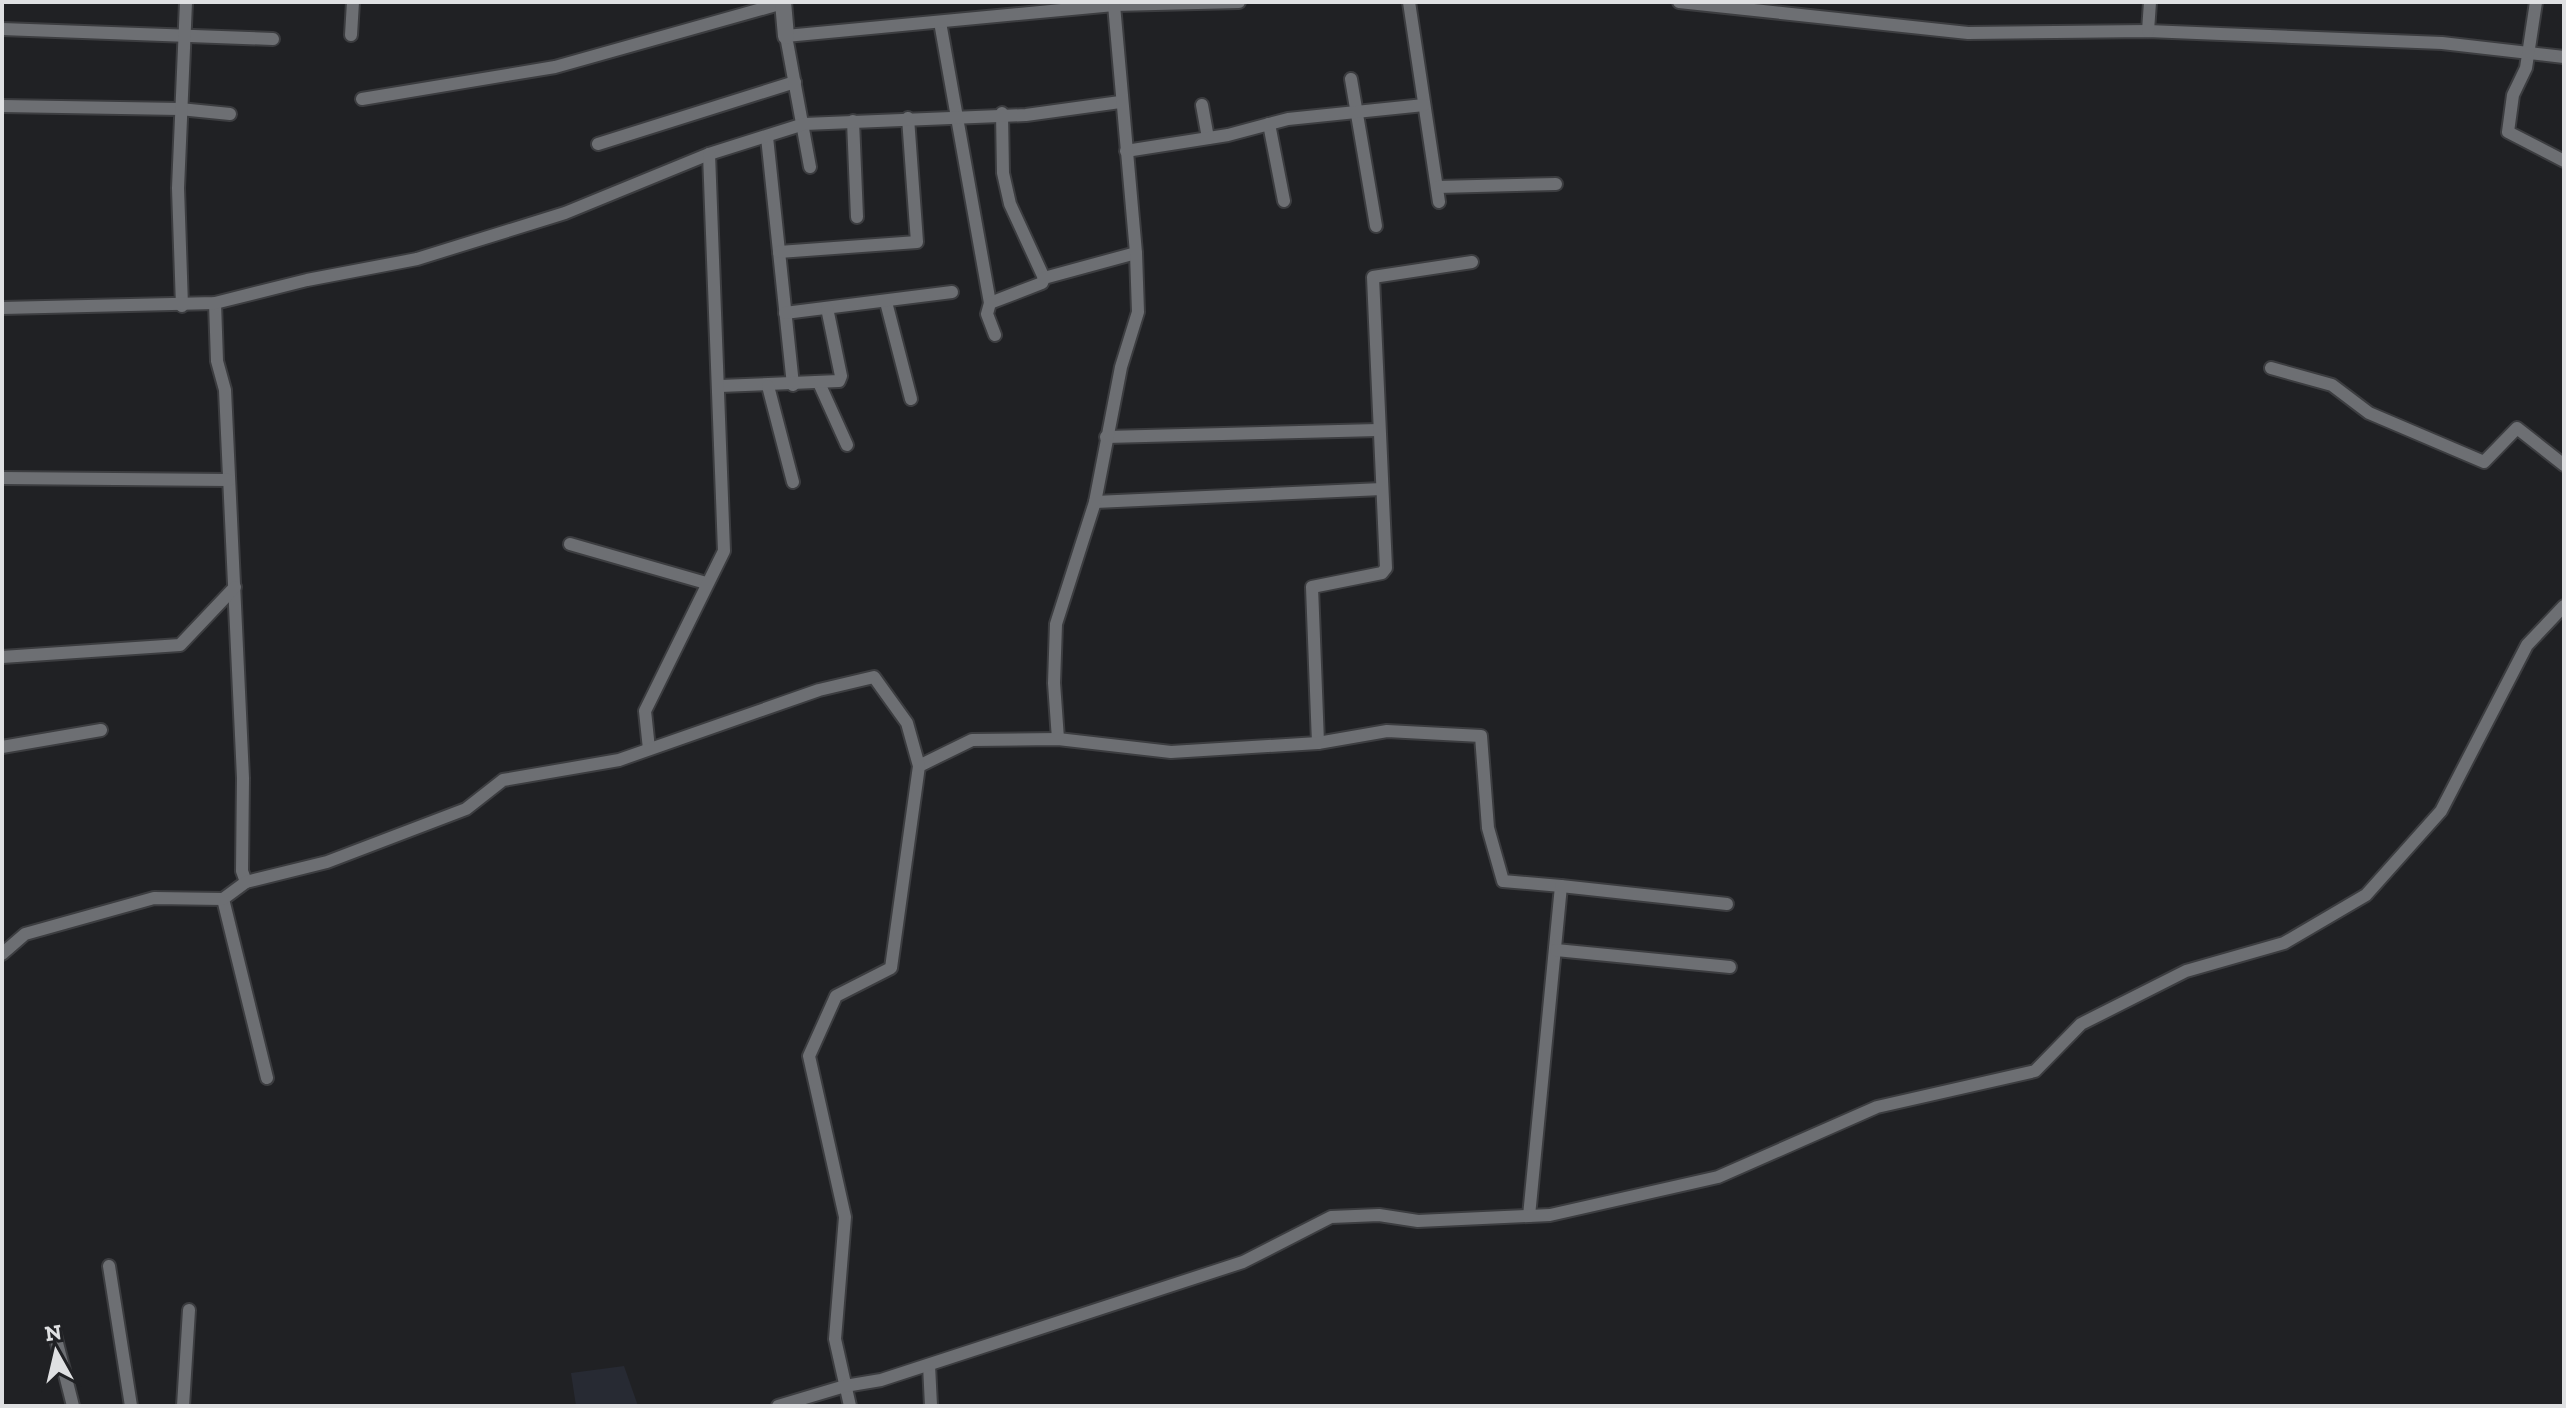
<svg xmlns="http://www.w3.org/2000/svg" width="2566" height="1408" viewBox="0 0 2566 1408" font-family="'Zilla Slab',serif">
<style>
.built{fill:#272a33}
.lines{fill:none;stroke-linecap:round;stroke-linejoin:round}
.minor-casing{stroke:#3c3d40;stroke-width:16}
.tertiary-casing{stroke:#3c3d40;stroke-width:20}
.minor{stroke:#6d6f73;stroke-width:12}
.tertiary{stroke:#6d6f73;stroke-width:16}
</style>
<rect width="100%" height="100%" fill="#202124"/>
<!-- built -->
<polygon class="built" points="624,1366 638,1406 576,1406 571,1373"/>
<g class="lines">
<defs>
<g id="minor">
<polyline points="1409,2 1439,202"/>
<polyline points="1679,2 1968,33 2148,31 2442,43 2564,57"/>
<polyline points="2536,2 2526,68 2513,95 2508,132 2564,161"/>
<polyline points="940,22 990,303"/>
<polyline points="2,29 273,39"/>
<polyline points="2148,31 2150,2"/>
<polyline points="351,35 353,2"/>
<polyline points="1351,79 1376,226"/>
<polyline points="362,99 555,67 783,3"/>
<polyline points="1202,105 1208,138"/>
<polyline points="2,106 180,109 230,114"/>
<polyline points="1002,113 1003,173 1010,204 1044,278"/>
<polyline points="853,121 857,217"/>
<polyline points="1269,124 1284,201"/>
<polyline points="767,137 793,385"/>
<polyline points="598,144 795,82"/>
<polyline points="1126,151 1228,135 1288,119 1424,105"/>
<polyline points="810,167 786,36 1114,5 1239,2"/>
<polyline points="1437,187 1556,184"/>
<polyline points="779,252 917,242 908,118"/>
<polyline points="886,302 911,399"/>
<polyline points="215,303 217,361 225,390 243,778 242,871 246,882"/>
<polyline points="182,306 178,188 186,2"/>
<polyline points="2,308 215,303 307,280 417,259 565,213 709,154 804,124 1026,115 1120,102"/>
<polyline points="785,313 952,292"/>
<polyline points="995,335 987,314 990,303 1042,283 1044,278 1136,253"/>
<polyline points="2271,368 2332,385 2369,413 2484,462 2517,428 2564,465"/>
<polyline points="819,383 847,445"/>
<polyline points="720,386 839,381 841,376 827,308"/>
<polyline points="768,386 793,482"/>
<polyline points="1106,437 1378,430"/>
<polyline points="2,478 229,480"/>
<polyline points="1095,502 1382,489"/>
<polyline points="570,544 706,583"/>
<polyline points="2,657 180,645 235,587"/>
<polyline points="1058,739 1054,683 1056,624 1095,502 1121,367 1138,312 1136,253 1114,5"/>
<polyline points="1318,743 1312,587 1382,573 1386,568 1373,277 1472,262"/>
<polyline points="2,747 101,730"/>
<polyline points="649,749 645,711 724,551 709,154"/>
<polyline points="919,766 972,740 1058,739 1171,752 1318,743 1387,731 1481,736 1488,828 1503,881 1561,886 1529,1216"/>
<polyline points="1561,886 1727,904"/>
<polyline points="223,899 267,1078"/>
<polyline points="1556,950 1730,967"/>
<polyline points="2,954 25,934 154,898 223,899 246,882 327,862 466,809 503,780 619,760 819,690 874,677 907,723 919,766 891,968 836,996 809,1056 845,1217 835,1339 850,1406"/>
<polyline points="109,1266 131,1406"/>
<polyline points="54,1331 73,1406"/>
<polyline points="929,1365 931,1406"/>
<polyline points="183,1406 189,1310"/>
<polyline points="778,1406 845,1386 881,1380 1243,1262 1331,1217 1379,1215 1418,1221 1550,1215 1718,1177 1877,1107 2035,1071 2081,1024 2186,971 2284,943 2366,895 2441,811 2527,645 2564,606"/>
</g>
<polyline id="tertiary" points="783,2 786,36"/>
</defs>
<!-- minor casing -->
<use href="#minor" class="minor-casing"/>
<!-- tertiary casing -->
<use href="#tertiary" class="tertiary-casing"/>
<!-- minor -->
<use href="#minor" class="minor"/>
<!-- tertiary -->
<use href="#tertiary" class="tertiary"/>
</g>
<!-- border -->
<rect width="2566" height="1408" fill="none" stroke="#dfe0e2" stroke-width="8"/>
<!-- north arrow -->
<g transform="translate(56 1352) rotate(352)" stroke="#202124" stroke-width="6" paint-order="stroke">
<path d="M0-6L14 30L0 20L-14 30Z" fill="#dfe0e2"/>
<text y="-12" font-size="22" font-weight="bold" text-anchor="middle" fill="#dfe0e2">N</text>
</g>
</svg>
